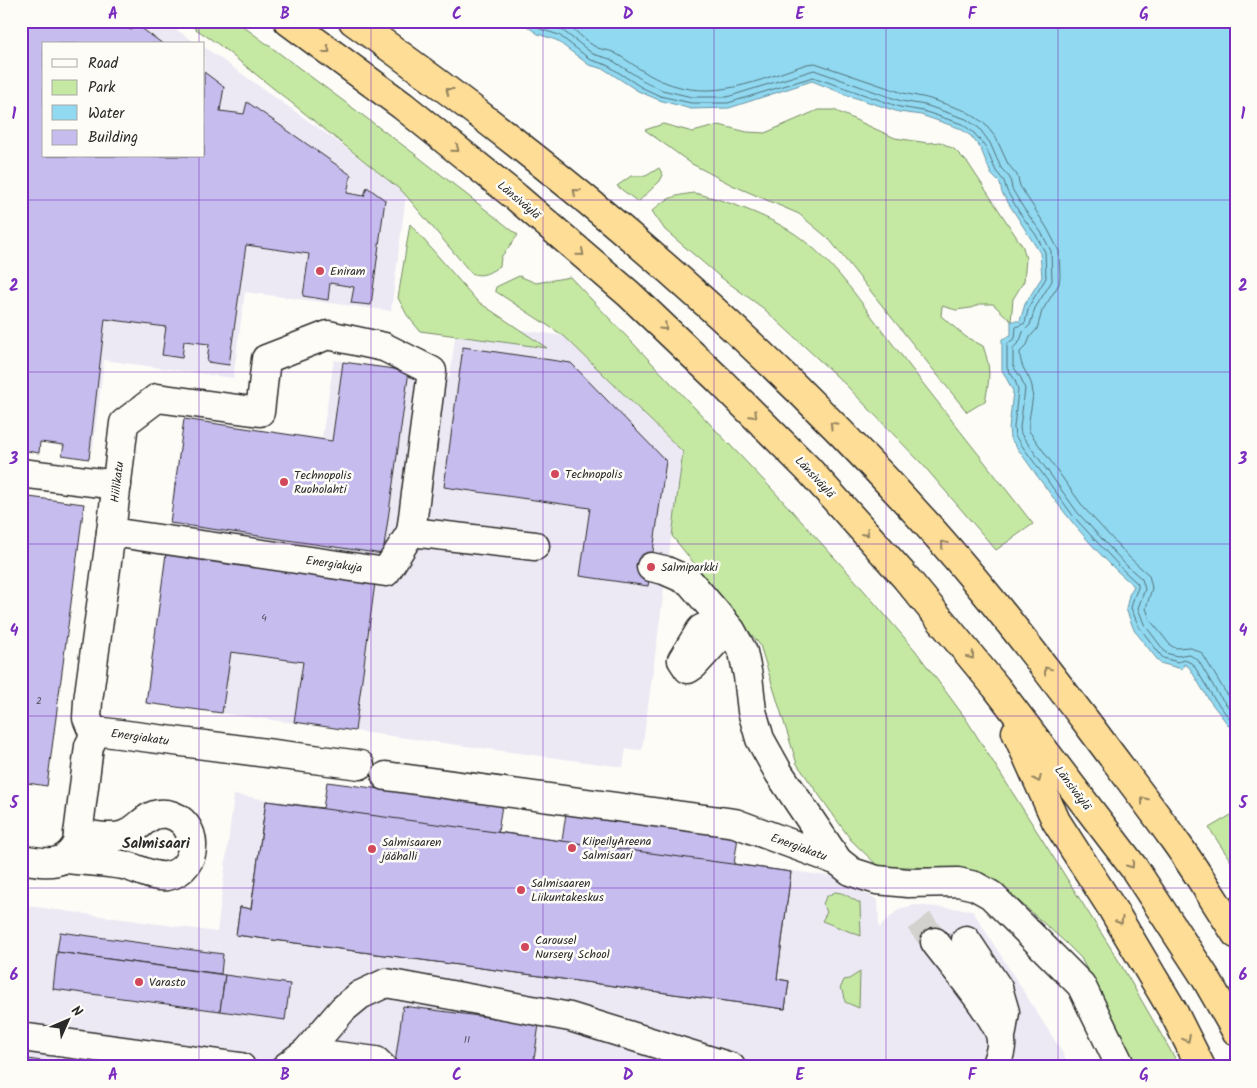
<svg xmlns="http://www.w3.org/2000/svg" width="1257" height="1088" viewBox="0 0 1257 1088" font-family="Kalam,sans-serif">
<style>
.built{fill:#ece9f4}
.green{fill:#c5e9a3;stroke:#788a67}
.water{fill:#90d9f1;stroke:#6893a2}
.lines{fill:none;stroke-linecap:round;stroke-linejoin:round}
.shore{stroke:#53717a;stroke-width:1}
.building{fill:#c6bcee;stroke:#2b2b2b}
.minor-tunnel{stroke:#d3d2ce;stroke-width:28;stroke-dasharray:28 14;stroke-linecap:butt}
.minor-casing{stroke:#2b2b2b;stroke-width:31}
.highway-casing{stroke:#2b2b2b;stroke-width:31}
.minor{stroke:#fdfcf7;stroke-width:28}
.highway{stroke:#fedd96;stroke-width:28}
.oneway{stroke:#948460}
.grid{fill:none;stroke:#7b2cbf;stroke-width:1;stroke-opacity:0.55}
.poi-dot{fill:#d1495b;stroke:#fdfcf7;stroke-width:2}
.labels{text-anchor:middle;stroke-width:5;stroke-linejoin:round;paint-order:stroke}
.number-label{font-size:10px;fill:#524f5c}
.street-label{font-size:12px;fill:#2b2b2b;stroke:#fdfcf7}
.poi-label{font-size:12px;fill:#2b2b2b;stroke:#fdfcf7;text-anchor:start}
.quarter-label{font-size:15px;font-weight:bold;fill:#2b2b2b;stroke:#fdfcf7}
.neatline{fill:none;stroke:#7b2cbf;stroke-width:2}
.grid-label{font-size:16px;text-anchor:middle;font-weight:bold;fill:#7b2cbf}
</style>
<rect width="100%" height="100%" fill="#fdfcf7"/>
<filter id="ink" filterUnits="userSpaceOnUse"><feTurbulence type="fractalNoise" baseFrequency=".02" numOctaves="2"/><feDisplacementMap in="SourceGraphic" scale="10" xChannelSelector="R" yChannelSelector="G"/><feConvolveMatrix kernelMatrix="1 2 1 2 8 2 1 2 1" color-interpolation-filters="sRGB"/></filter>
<g filter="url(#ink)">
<!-- built -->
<g class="built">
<polygon points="21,21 163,21 198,44 44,44 44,156 204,156 204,47 341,144 406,195 391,311 245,292 233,378 104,360 93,449 21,439"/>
<polygon points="457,321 564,336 683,452 642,750 626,749 623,767 145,703 183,419 322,438 334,360 450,377"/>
<polygon points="234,795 836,877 878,900 879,928 899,909 915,905 972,910 1062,1052 1069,1067 21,1067 21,905 217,932"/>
</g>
<!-- green -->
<g class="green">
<path d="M184,21H236L416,155L518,235L501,257L500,266C490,272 483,278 471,273L403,192L218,44Z"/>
<path d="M818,110H834L895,138L928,143L940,142L954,149L968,163L1023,247L1026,259L1024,281L1013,299L1011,321L993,304H980L971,308L956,310L942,306L941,316L966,337L983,346C991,368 990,378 985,401L967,412L829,239L799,214L732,185L692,164L645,130L663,124L693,132L719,125L747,132L765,133Z"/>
<polygon points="659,168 663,175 660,181 638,202 617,186 631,176 646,176"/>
<path d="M694,193C726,200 775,218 802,239C838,266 861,303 888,338C936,401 985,462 1033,524L996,550L923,465L845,384L763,308L719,276L665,230L652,211C668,197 673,196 694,193Z"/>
<polygon points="410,224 477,301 547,348 420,331 407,315 398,298"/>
<polygon points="519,276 536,283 570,277 770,487 854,579 915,650 966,719 1117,958 1180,1067 1137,1067 1081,958 1065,942 995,880 977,872 940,868 878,866 851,840 797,764 760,645 672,536 683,452 564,336 495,291 496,287"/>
<polygon points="1236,812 1236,869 1209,828"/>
<path d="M835,892C847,893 849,898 860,903L861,936L822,921L827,912L823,904L826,897Z"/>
<polygon points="860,972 859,1008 845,1002 844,993 840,989 844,980 849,979"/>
</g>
<!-- water -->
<path class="water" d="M520,21H1236V735L1209,700L1189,667L1184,664L1182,669L1160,663L1134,630L1126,609L1129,595L1134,586C1084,544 1048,491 1010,438L1009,428L1013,391L1002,370V339L1011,335V321H1020L1025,304L1042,277L1040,253L1002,193L1000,183L991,174L981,149L971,136L959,128L921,115L899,112L847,95L812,81L729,108L691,109L659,100L638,91L604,69L589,65L556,40L538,34Z"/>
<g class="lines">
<!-- shore -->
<g class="shore">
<polyline points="528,21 540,29 559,35 591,60 607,65 641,87 660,96 691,103 728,103 813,77 900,107 923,111 962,124 974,133 985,146 996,171 1004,181 1007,191 1019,212 1036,235 1045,252 1046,278 1029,306 1025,323 1016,327 1015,338 1007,344 1007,368 1015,380 1018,390 1014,427 1015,436 1074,517 1122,569 1138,584 1138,588 1134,597 1131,608 1139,627 1163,658 1178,662 1185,660 1193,664 1213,697 1236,727"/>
<polyline points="539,21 562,30 593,54 610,59 644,81 662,90 692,97 727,97 814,70 901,101 925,105 966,119 979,128 990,143 1001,168 1010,178 1012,189 1024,209 1041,232 1051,251 1052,281 1035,308 1030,325 1023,332 1020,341 1013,348 1013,366 1021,378 1025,389 1020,427 1021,434 1078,513 1126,565 1142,579 1145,589 1138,608 1144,624 1166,653 1177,656 1188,654 1198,660 1218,694 1236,717"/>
<path d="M560,21C575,27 584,42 598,48C603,50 608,50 613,52C630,61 644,74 662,81C713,103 759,80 807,64L815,63L903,93L927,98L966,111L984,123L996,138L1008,164L1017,175L1020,186L1047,228L1059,251L1060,276L1059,284L1042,311L1037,329L1030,337L1027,345L1020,352C1020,369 1028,372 1032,386C1035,401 1027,417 1029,431L1084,508L1131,559L1149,575L1152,588L1146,608L1150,620L1171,646L1176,648L1189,647L1202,653L1224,690L1236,705"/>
</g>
</g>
<!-- building -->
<g class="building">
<polygon points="21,21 105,21 132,30 133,22 163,44 44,44 44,156 204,156 204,72 224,87 220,111 244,114 247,102 351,175 347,193 364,196 367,187 385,200 371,305 351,303 354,287 330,283 328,300 303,296 309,254 246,245 229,365 207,362 209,344 184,341 182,358 162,355 166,327 105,319 89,459 62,455 64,445 40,442 39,453 21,450 21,412 27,375 21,374"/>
<polygon points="463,347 571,363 666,461 648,586 580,576 590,508 444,487"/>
<polygon points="343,362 409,371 383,554 170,523 184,419 332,441"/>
<polygon points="21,496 84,504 47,786 21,782"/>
<polygon points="166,554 375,583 355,731 294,722 303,662 231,652 222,713 146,703"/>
<polygon points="327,782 502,805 498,832 554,840 562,841 566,813 738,837 734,864 791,872 777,979 789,981 785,1009 236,935 240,907 251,909 266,801 323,808"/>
<polygon points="266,801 791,872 777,979 789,981 785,1009 236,935 240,907 251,909"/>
<polygon points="60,932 223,954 221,974 57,952"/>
<polygon points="57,952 225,975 220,1011 53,989"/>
<polygon points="225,975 290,984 285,1020 220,1011"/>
<polygon points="403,1006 539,1024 533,1067 425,1067 395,1063"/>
<polygon points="21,1058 82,1067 21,1067"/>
</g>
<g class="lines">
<!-- minor-tunnel -->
<polyline class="minor-tunnel" points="919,921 935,942"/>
<defs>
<g id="minor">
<polyline points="21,473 117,485"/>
<polyline points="111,532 386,572 411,532 535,546"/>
<polyline points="651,567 664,570 689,581 731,630 743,652 748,676 752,711 760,739 779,773 838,861"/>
<polygon points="723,620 716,641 694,665 688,669 682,660 701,629"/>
<polyline points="94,735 87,718 88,701 111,532 124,423 157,398 260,412 266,359 328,335 384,347 432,371 411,532"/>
<polyline points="386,776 735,823 838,861 852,872 877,880 908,883 958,882 975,886 991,895 1081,985 1121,1067"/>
<path d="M21,859C45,863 65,868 77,843L89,746C93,738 95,733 104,732L360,765"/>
<path d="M66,859C85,861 104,862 123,865C138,868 151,878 167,876C201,870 200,820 167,814C147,811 140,829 124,835C110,840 92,835 78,833"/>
<polyline points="966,940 998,988 1005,1012 1002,1032"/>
<path d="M935,942C949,961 1001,1021 1001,1041C1002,1050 998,1058 995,1067"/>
<polyline points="21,1037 241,1067"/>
<polyline points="306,1052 376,1061 382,1067"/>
<polyline points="286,1067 306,1052 343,1009 360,995 386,983 570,1017 731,1067"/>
</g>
<g id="highway">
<polyline points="288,21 403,106 516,197 629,294 719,380 809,470 906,578 996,687 1134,868 1205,977 1236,1031"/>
<path d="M353,21C565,172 767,343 939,538C992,598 1040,661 1088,724C1116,762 1145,799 1172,837C1195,868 1215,902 1236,934"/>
<polyline points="1016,732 1056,821 1113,910 1173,1011 1201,1067"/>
</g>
</defs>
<!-- minor casing -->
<use href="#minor" class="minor-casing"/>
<!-- highway casing -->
<use href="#highway" class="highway-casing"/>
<!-- minor -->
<use href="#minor" class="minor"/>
<!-- highway -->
<use href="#highway" class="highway"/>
</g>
<!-- one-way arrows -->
<defs><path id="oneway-chevron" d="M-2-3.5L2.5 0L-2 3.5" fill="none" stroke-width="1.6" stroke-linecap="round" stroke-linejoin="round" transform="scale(1.25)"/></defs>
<g class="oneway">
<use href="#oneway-chevron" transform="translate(327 50) rotate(37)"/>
<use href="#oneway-chevron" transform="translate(449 91) rotate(-142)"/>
<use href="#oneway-chevron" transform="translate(456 149) rotate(39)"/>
<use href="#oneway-chevron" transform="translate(576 192) rotate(-140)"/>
<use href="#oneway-chevron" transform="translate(581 253) rotate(41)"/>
<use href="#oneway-chevron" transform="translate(664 327) rotate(44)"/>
<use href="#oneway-chevron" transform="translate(754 415) rotate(45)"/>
<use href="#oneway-chevron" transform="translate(833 425) rotate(-135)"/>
<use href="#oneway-chevron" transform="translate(866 533) rotate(48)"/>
<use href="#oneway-chevron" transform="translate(944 544) rotate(-130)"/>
<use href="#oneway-chevron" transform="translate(971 656) rotate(51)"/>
<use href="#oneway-chevron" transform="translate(1047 670) rotate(-127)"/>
<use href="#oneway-chevron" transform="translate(1038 779) rotate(66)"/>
<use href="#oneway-chevron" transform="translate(1144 800) rotate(-127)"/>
<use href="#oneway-chevron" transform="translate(1131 865) rotate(54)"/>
<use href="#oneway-chevron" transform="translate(1120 921) rotate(60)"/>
<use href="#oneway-chevron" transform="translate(1187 1039) rotate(64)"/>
</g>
</g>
<!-- grid -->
<path class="grid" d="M199,21V44M371,21V1067M543,21V1067M714,21V1067M886,21V1067M1058,21V1067M199,156V1067M21,200H1236M21,372H1236M21,544H1236M21,716H1236M21,888H1236"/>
<!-- markers -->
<g class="poi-dot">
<circle cx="320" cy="271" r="5"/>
<circle cx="555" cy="474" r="5"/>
<circle cx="284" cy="482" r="5"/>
<circle cx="651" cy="567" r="5"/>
<circle cx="572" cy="848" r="5"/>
<circle cx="372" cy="849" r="5"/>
<circle cx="521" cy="890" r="5"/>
<circle cx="525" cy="947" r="5"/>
<circle cx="139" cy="982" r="5"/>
</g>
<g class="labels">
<!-- number labels -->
<g class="number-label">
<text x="264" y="621">4</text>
<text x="39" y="704">2</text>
<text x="467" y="1043">11</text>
</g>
<!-- street labels -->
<g class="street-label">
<text transform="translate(519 200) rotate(40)" y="4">Länsiväylä</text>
<text transform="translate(815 477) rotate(47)" y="4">Länsiväylä</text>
<text transform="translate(117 482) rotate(-83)" y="4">Hiilikatu</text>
<text transform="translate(334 564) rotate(8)" y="4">Energiakuja</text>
<text transform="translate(140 737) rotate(8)" y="4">Energiakatu</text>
<text transform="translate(1073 788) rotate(53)" y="4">Länsiväylä</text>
<text transform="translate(799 847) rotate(20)" y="4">Energiakatu</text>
</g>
<!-- poi labels -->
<g class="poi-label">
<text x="330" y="275">Eniram</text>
<text x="565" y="478">Technopolis</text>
<text x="294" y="479">Technopolis<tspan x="294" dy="14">Ruoholahti</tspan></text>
<text x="661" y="571">Salmiparkki</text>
<text x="582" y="845">KiipeilyAreena<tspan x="582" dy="14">Salmisaari</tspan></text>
<text x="382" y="846">Salmisaaren<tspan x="382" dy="14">jäähalli</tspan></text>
<text x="531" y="887">Salmisaaren<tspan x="531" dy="14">Liikuntakeskus</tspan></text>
<text x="535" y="944">Carousel<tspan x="535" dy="14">Nursery School</tspan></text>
<text x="149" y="986">Varasto</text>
</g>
<!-- quarter labels -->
<g class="quarter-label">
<text x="156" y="848">Salmisaari</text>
</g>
</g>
<!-- margin -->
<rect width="1257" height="1088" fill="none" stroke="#fdfcf7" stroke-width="55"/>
<!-- legend -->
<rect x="42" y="42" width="162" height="115" fill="#fdfcf7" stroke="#a9a8a5"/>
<rect x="52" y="59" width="25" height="8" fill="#fdfcf7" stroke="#a9a8a5"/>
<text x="88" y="68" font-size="15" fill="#2b2b2b">Road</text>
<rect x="52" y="80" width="25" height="15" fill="#c5e9a3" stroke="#a9a8a5"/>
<text x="88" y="92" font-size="15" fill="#2b2b2b">Park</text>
<rect x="52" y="105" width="25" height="15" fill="#90d9f1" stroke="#a9a8a5"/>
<text x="88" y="118" font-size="15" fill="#2b2b2b">Water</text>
<rect x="52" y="130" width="25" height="15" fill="#c6bcee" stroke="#a9a8a5"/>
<text x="88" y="142" font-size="15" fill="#2b2b2b">Building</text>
<!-- north arrow -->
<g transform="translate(68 1020) rotate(45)" stroke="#fdfcf7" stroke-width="4" paint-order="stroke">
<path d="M0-4L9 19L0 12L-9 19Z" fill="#2b2b2b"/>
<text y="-8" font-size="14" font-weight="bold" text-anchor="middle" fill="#2b2b2b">N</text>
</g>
<rect x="28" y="28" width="1202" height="1032" class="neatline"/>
<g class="grid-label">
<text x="113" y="19">A</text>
<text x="285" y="19">B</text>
<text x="457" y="19">C</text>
<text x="628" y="19">D</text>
<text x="800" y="19">E</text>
<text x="972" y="19">F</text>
<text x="1144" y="19">G</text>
<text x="14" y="119">1</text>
<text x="1243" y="119">1</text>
<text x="14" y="291">2</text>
<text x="1243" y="291">2</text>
<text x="14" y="464">3</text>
<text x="1243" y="464">3</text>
<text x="14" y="636">4</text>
<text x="1243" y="636">4</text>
<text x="14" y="808">5</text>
<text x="1243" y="808">5</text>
<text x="14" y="980">6</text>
<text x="1243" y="980">6</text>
<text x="113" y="1080">A</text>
<text x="285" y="1080">B</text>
<text x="457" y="1080">C</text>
<text x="628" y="1080">D</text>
<text x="800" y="1080">E</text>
<text x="972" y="1080">F</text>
<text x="1144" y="1080">G</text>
</g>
</svg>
